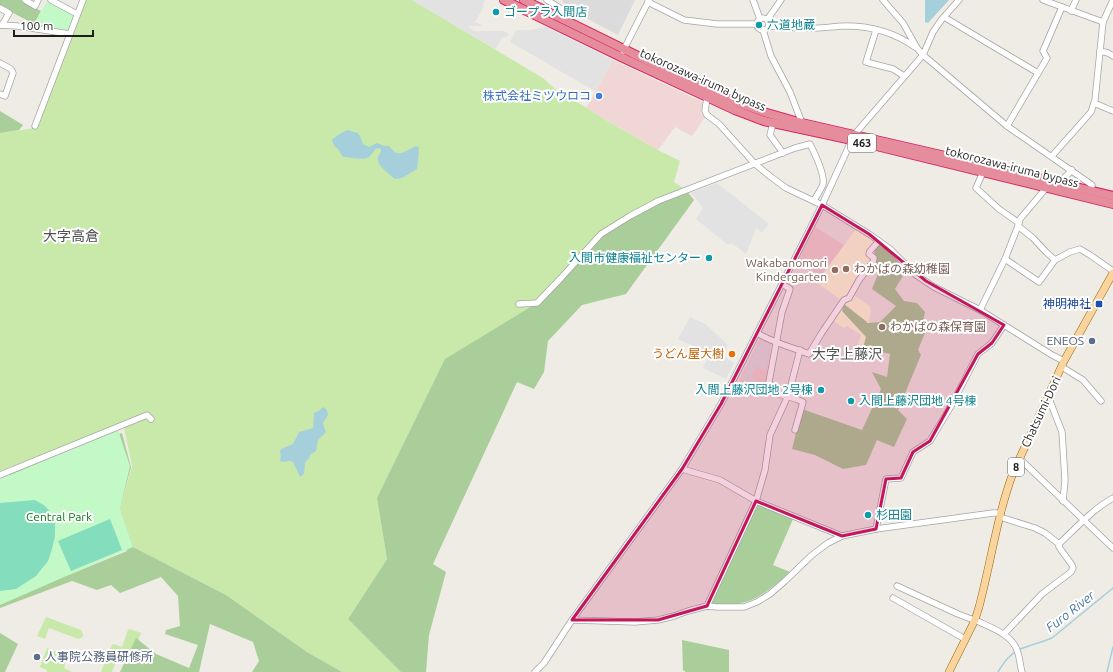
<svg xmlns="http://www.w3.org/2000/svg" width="1113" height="672" viewBox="0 0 1113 672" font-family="Ubuntu,'Noto Sans JP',sans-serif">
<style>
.residential{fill:#dcdbdb}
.commercial{fill:#f0d6d4}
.education{fill:#feffde}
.grass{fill:#c9e9ab}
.forest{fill:#a9ce9a}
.park{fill:#c2f9c7}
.pitch{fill:#84ddbc}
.parking{fill:#e2e2e2}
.water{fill:#a6cfdc}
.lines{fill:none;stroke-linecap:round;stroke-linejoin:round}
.stream{stroke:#a6cfdc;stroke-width:1.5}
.minor-casing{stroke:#a5a5a5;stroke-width:7}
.major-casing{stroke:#976702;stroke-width:8}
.highway-casing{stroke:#d82761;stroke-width:10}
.minor{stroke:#fff;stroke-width:5.5}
.major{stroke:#fad49e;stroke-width:7}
.highway{stroke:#e58d9d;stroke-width:8}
.marked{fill:#c2185b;fill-opacity:0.2;stroke:#c2185b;stroke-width:3;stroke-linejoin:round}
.culture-dot{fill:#0f9aa8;stroke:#fff;stroke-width:1.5}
.shop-dot{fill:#3f7fe0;stroke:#fff;stroke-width:1.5}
.education-dot{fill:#8d6e63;stroke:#fff;stroke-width:1.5}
.transit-dot{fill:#1a4fb4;stroke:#fff;stroke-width:1.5}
.service-dot{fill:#5c6f8a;stroke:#fff;stroke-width:1.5}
.food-dot{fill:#e8710a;stroke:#fff;stroke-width:1.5}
.labels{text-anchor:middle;stroke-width:4;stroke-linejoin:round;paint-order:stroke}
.shield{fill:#fff;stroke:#626262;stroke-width:1}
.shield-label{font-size:11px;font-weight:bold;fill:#1e1e1e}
.culture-label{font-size:12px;fill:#0d838f;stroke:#fff;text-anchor:start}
.street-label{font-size:12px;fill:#1e1e1e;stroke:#fff}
.shop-label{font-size:12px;fill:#366cbe;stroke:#fff;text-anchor:end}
.education-label{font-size:12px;fill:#785e54;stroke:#fff;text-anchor:start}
.transit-label{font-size:12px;fill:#164399;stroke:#fff;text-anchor:end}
.service-label{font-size:12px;fill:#4e5e75;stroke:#fff;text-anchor:end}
.food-label{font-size:12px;fill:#c56008;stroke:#fff;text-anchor:end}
.park-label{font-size:12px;fill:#0d7c18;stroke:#fff}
.water-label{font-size:13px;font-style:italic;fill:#4976a5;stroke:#fff}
.quarter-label{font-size:14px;fill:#515151;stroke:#fff}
</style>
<rect width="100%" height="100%" fill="#efece5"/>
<!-- residential -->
<polygon class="residential" points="562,0 635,0 618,35 565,7"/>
<!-- commercial -->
<g class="commercial">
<polygon points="613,60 704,103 701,114 705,117 692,136 675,127 658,150 586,108"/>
<polygon points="815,227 844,245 820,277 812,270 797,264"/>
<polygon points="760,339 771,344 764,392 739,381"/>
</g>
<!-- education -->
<g class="education">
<polygon points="856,229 874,240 874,244 867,254 871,259 848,297 845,296 841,300 813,280 816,276 820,278"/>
<polygon points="855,296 870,306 871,312 869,322 883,324 911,359 858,344 861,335 847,326 844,328 832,320 847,300 850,301 852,297"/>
</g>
<!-- grass -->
<g class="grass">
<polygon points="84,0 412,0 543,78 554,88 611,123 658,150 680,161 674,182 686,190 377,498 387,559 348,619 401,672 342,672 307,652 226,595 133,547 120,509 132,466 123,423 0,471 0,133 36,128"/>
<polygon points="46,617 81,630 83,634 83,637 78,639 49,628 45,639 37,636"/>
<polygon points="130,629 141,633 132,657 119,652 112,672 101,672 112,645 114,644 122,647 128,630"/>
<polygon points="47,648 68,656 64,668 72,672 47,672 47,670 40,667"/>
</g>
<!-- forest -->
<g class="forest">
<polygon points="0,0 21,0 41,11 34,24 0,6"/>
<polygon points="0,111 23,125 19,130 0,133"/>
<polygon points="686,190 694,200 626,294 582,305 548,341 544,372 534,389 517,382 433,564 446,572 429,635 426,672 401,672 348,619 387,559 377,498 445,359 537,303 601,234 630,216"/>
<polygon points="875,243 891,253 906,271 895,289 904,301 917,303 925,312 923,323 927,328 918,350 921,355 898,410 907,419 894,447 877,440 866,465 843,469 815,455 792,449 802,409 862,430 881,389 872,372 887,377 890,354 863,348 866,337 842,311 844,304 867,322 867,323 880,322 896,306 872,289 879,271 874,261"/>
<polygon points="122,433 131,467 120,509 133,547 226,595 307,652 342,672 252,672 259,661 253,642 210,624 199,672 120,672 136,638 156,654 189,668 198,645 165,634 166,630 180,626 178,596 161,577 120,593 111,585 97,590 72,581 0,608 0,596 71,574 127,551 110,517 46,493 7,474"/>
<path d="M754,497L794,517L773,565L790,572C771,589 752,606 724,605C718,605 712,604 705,603Z"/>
<polygon points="0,633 18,644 5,672 0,672"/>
<polygon points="682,640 729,650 729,672 686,672 683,670"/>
</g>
<!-- park -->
<g class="park">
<polygon points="48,0 73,13 75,17 70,30 67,32 32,27"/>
<polygon points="118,430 130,466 120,509 133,547 0,605 0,479"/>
</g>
<!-- pitch -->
<g class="pitch">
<polygon points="35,500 45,506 52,514 55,523 55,536 52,549 48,561 36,576 16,589 0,591 0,503"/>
<polygon points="110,519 122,550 71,571 58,541"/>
</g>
<!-- parking -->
<g class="parking">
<polygon points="412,0 485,0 483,4 484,6 475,22 484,26 470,26 468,27 474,31 504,31 509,34 506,38 503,37 495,49"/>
<polygon points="546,27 613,60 595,91 510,42 516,30 530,30"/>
<polygon points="717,183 769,224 762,232 756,228 746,254 733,244 727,244 696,219 703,208 691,193"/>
<polygon points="690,317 705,324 728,345 722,356 734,363 726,379 703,368 710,354 678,339"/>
<polygon points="760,341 770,345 766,371 757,366 751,378 761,383 759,388 741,379"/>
</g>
<!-- water -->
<g class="water">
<polygon points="925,0 949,0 928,23 925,22"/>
<path d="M347,130L358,133L360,136L363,144L369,147L377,143L385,146H389C391,148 394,152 397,153C401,155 412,148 416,146L419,147C419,149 418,166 417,169L402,178L395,179C390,175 378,166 378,160C377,156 380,154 381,151V149L378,148C373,150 373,154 369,157C364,161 349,157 343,157L338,149L334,146L332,140C334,137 343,132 347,130Z"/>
<polygon points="323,407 327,410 328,415 323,423 326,432 318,440 316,451 310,455 310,457 305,463 304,474 300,477 293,462 289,461 284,462 280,461 281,455 280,452 281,449 293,444 299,432 313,428 314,413 319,411"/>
</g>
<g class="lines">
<!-- stream -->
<g class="stream">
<path d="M998,672C1001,667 1005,661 1009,657C1019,646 1039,644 1052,638L1113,588"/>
<polyline points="1107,672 1113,647"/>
</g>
<defs>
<g id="minor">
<polyline points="25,0 35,6 38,0"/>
<polyline points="51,0 77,14"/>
<polyline points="547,0 563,10 569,15 567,21"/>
<polyline points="753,0 760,19"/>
<polyline points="883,0 903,23 917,48 923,55 1007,126 1092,185 1091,191"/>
<polyline points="1043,0 1103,22"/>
<polyline points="648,2 684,20 717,24 757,24"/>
<polyline points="0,8 9,13 2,25"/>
<polyline points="1071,11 1076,0"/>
<polyline points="944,17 1038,73"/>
<circle cx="763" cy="24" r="6"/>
<polyline points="767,20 781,0"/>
<polyline points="0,25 17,26 70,34"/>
<path d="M769,26C782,27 795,28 809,28C821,29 833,26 846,26C870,26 895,33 915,47"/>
<polyline points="763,30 771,56 790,92 802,123"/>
<polyline points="876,30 866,62 893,69 904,76"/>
<polyline points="623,51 649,0"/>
<polyline points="1100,51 1108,53 1113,56"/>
<polyline points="0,63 11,69 13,73 5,96 0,94"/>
<polyline points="707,97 705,111 707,115 719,124 755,164 771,177 786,188 822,205 869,234 890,249 916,275 934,287 980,310 1052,355 1064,361"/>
<polyline points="1094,103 1113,111"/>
<polyline points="773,123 770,135 783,153"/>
<polyline points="35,126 83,0"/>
<polyline points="1007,126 1047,58 1043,51 1062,7"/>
<polyline points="1052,156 1091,112 1095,100 1103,22 1113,0"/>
<polyline points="983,172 976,188 999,209 1019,223"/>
<polyline points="1059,183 1072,170"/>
<polyline points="1018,226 1033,238 1046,252 1055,260"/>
<polyline points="1005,259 1039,282 1055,260 1070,252 1080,249 1090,255 1113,271"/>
<polyline points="782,284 790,289 782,312 768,387 769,390 771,392 796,399 803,402 795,430"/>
<path d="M519,304L537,303L561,278L601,234L630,216L658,201L795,148L810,144C814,152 825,175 823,184C821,190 816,196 814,201"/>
<polyline points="980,310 1005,259 1018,226 1020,219 1047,187"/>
<path d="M757,333C774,343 791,347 809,354L821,334L844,300L849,298L859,280L873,262L874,258L869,254L870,251L879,241"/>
<polyline points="1062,367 1083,380 1101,401"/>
<polyline points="1048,396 1062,432 1065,480 1063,501"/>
<polyline points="1020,459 1113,548"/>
<polyline points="682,469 720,480 756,501 842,536"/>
<polyline points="0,475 147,415 151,419"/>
<polyline points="1000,517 1035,528 1045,533 1059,544 1059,547 1072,565 1073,568 1071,572 1042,594 1004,634"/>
<polyline points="876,529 886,479 901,478 913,452 930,441 951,406 978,354 992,343 1004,325"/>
<path d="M1059,544C1076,528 1093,509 1113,498"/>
<path d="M897,586L958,614L971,619L975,620C991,628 1013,634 1018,653C1020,659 1020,666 1022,672"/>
<polyline points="893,598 965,639"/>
<polyline points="707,606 756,501 765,470 770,435 786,400 791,385 800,350"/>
<polyline points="572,620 635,622 658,620 674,616 688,611 707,606 717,607 744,607 757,602 770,594 785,581 812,555 828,543 842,536 876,529 993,513 1001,513"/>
<polyline points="535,672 544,663 572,620 682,469 721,404 822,205 854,135 923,55 933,32 942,19 959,0"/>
</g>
<path id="major" d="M949,672L975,620L979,607C991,562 997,516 1013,473L1064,361L1113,273"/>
<g id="highway">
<polyline points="504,0 621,57 707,97 735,110 764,121 852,140 1113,204"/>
<polyline points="524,0 697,85 736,102 767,113 802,123 989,166 1113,196"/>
</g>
</defs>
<!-- minor casing -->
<use href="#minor" class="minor-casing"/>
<!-- major casing -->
<use href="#major" class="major-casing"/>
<!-- highway casing -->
<use href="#highway" class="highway-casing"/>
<!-- minor -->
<use href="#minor" class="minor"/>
<!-- major -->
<use href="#major" class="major"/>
<!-- highway -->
<use href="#highway" class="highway"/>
</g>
<!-- marked area -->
<path class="marked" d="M822,205L869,234L926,281L1004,325L992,343L978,354L930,441L913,452L901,478L886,479L876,529L842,536L756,501L707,606L658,620H572L682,469L721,404Z"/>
<!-- markers -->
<g class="culture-dot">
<circle cx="496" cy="12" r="4"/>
<circle cx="759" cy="25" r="4"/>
<circle cx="709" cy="258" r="4"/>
<circle cx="821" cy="390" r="4"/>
<circle cx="851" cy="401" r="4"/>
<circle cx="868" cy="515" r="4"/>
</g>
<circle class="shop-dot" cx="599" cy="96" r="4"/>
<g class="education-dot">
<circle cx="846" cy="269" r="4"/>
<circle cx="835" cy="270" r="4"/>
<circle cx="882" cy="327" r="4"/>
</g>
<rect class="transit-dot" x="1095" y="300" width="8" height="8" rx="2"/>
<g class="service-dot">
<circle cx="1092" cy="341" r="4"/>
<circle cx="37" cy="657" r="4"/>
</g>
<circle class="food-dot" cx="732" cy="354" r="4"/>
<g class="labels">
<!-- shield labels -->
<g class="shield">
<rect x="848" y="134" width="28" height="18" rx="3"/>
<rect x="1008" y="458" width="16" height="18" rx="3"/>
</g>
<g class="shield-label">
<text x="862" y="147">463</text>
<text x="1016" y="471">8</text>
</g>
<!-- culture labels -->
<g class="culture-label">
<text x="504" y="16">ゴープラ入間店</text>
<text x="767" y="29">六道地蔵</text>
<text x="701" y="262" text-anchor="end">入間市健康福祉センター</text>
<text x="813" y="394" text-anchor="end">入間上藤沢団地 2号棟</text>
<text x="859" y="405">入間上藤沢団地 4号棟</text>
<text x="876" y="519">杉田園</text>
</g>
<!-- street labels -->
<g class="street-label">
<text transform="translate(703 80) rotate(24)" y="4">tokorozawa-iruma bypass</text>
<text transform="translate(1012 167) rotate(14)" y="4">tokorozawa-iruma bypass</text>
<text transform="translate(1041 412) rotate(-65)" y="4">Chatsumi-Dori</text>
</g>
<!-- shop labels -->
<g class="shop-label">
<text x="591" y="100">株式会社ミツウロコ</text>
</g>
<!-- education labels -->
<g class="education-label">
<text x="827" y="267" text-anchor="end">Wakabanomori<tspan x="827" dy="14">Kindergarten</tspan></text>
<text x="854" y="273">わかばの森幼稚園</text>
<text x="890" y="331">わかばの森保育園</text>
</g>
<!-- transit labels -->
<g class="transit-label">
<text x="1091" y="308">神明神社</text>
</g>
<!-- service labels -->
<g class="service-label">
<text x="1084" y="345">ENEOS</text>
<text x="45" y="661" text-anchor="start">人事院公務員研修所</text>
</g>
<!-- food labels -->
<g class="food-label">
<text x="724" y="358">うどん屋大樹</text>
</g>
<!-- park labels -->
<g class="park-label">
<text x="59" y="521">Central Park</text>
</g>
<!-- water labels -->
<g class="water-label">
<text transform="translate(1070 611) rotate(-38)" y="5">Furo River</text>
</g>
<!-- quarter labels -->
<g class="quarter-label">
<text x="71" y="241">大字高倉</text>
<text x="847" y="359">大字上藤沢</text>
</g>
</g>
<!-- scale -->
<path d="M14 30v6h79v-6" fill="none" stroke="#1e1e1e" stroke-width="2"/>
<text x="20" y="30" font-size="12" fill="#1e1e1e" stroke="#ffffff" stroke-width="3" paint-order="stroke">100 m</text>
</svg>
